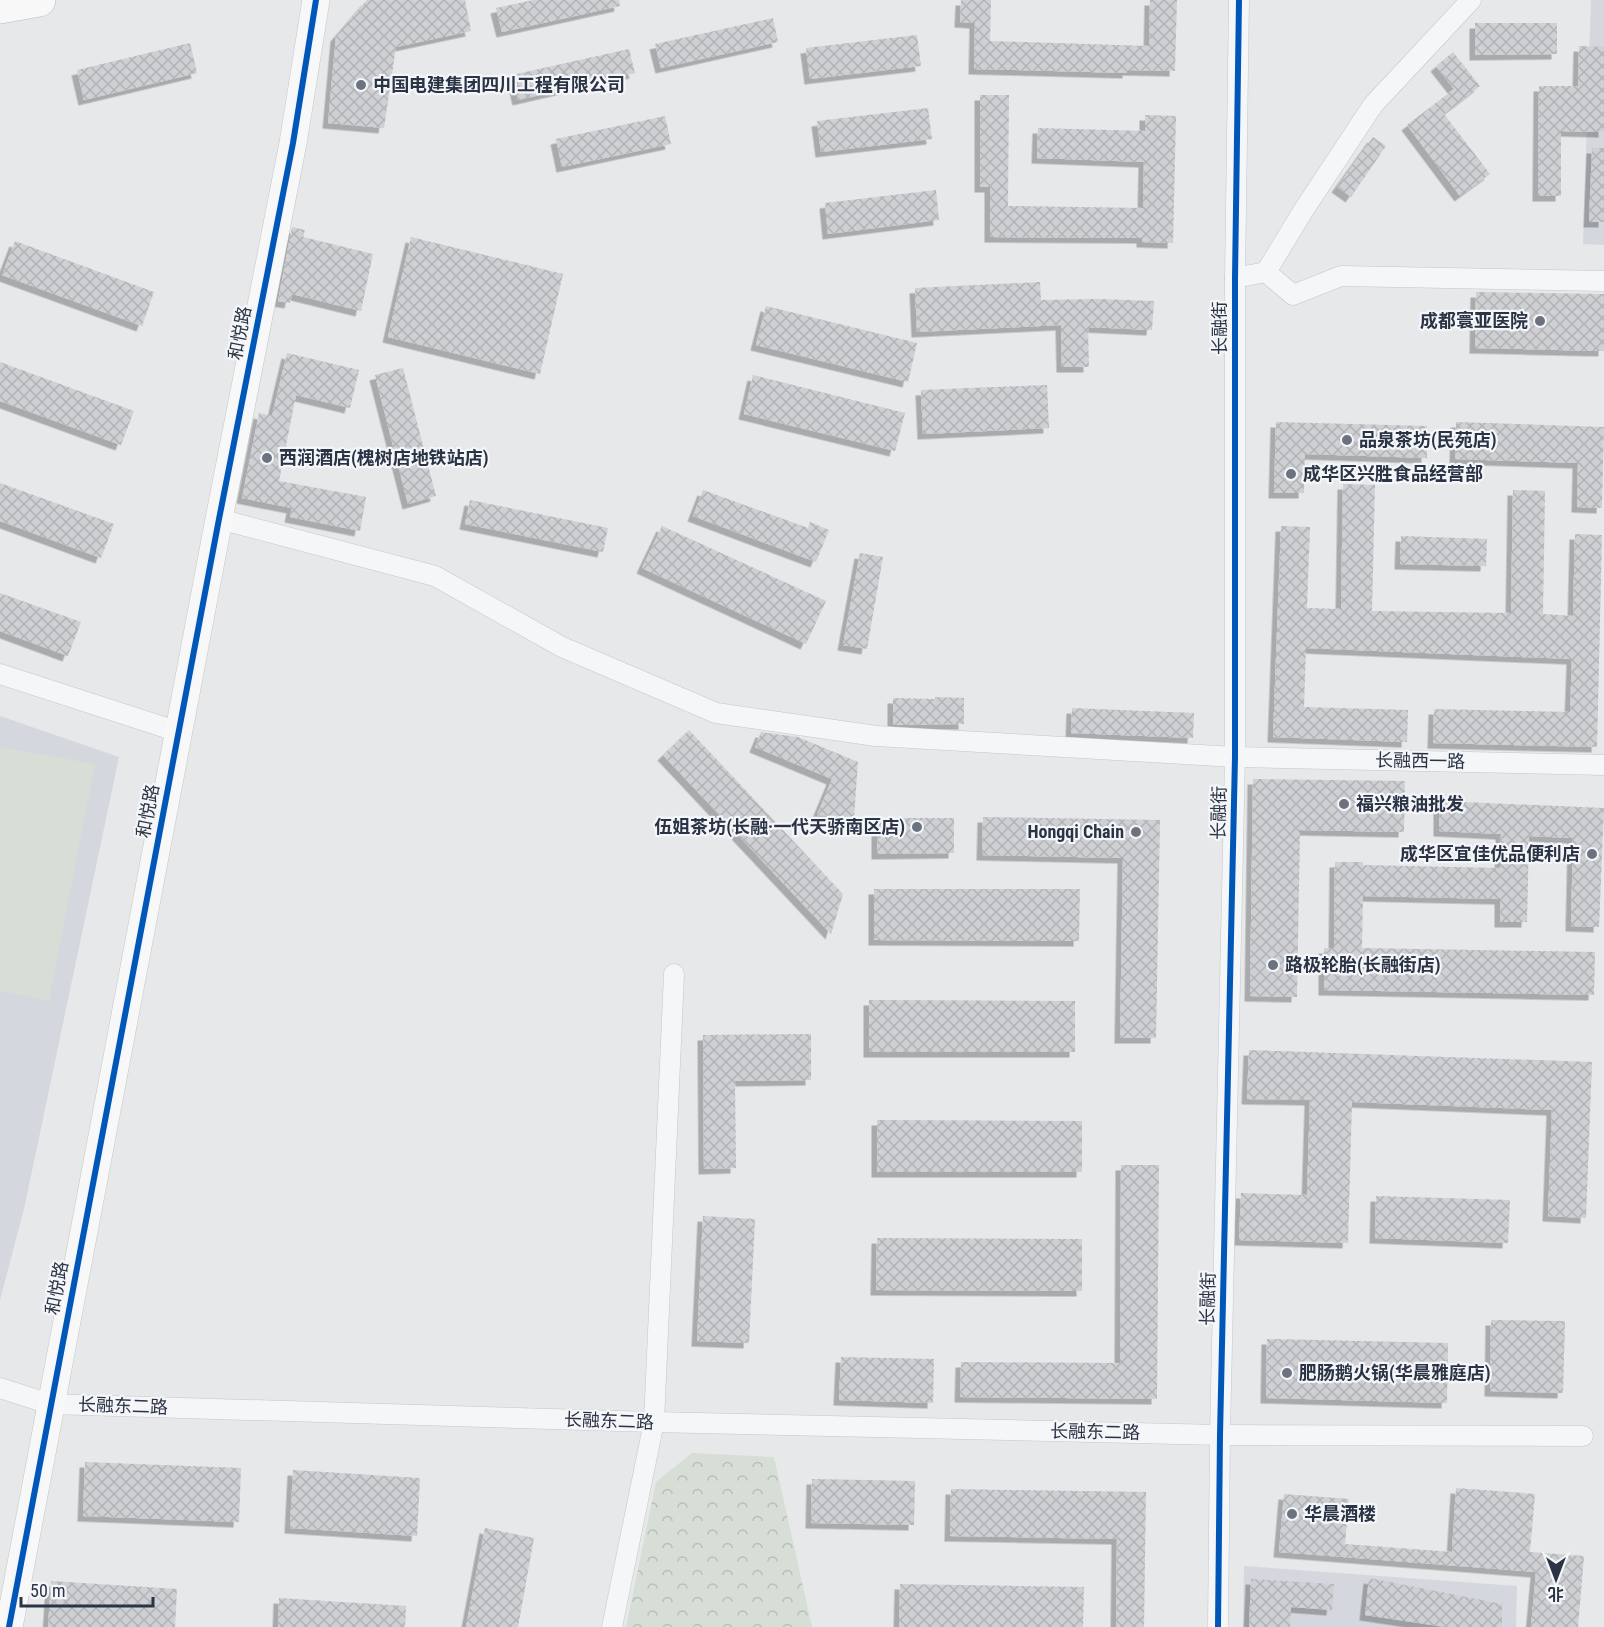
<svg xmlns="http://www.w3.org/2000/svg" width="1604" height="1627" viewBox="0 0 1604 1627" font-family="'Roboto Condensed','Noto Sans SC',sans-serif">
<style>
.built{fill:#d4d7dd}
.green{fill:#d6ded6}
.park{fill:url(#park-crowns)}
.building{fill:url(#building-cross-hatch);filter:url(#shadow)}
.lines{fill:none;stroke-linecap:round;stroke-linejoin:round}
.street-casing{stroke:#c4c6c8;stroke-width:21}
.secondary-casing{stroke:#c4c6c8;stroke-width:28}
.highway-casing{stroke:#b8bbbf;stroke-width:34}
.street{stroke:#f5f6f7;stroke-width:20}
.secondary{stroke:#f8f8f8;stroke-width:27}
.highway{stroke:#f8f8f8;stroke-width:33}
.cycleway-casing{stroke:#f4f6f9;stroke-width:10}
.cycleway{stroke:#0057b8;stroke-width:6}
.poi-dot{fill:#6c737f;stroke:#f4f6f9;stroke-width:2}
.labels{text-anchor:middle;stroke-width:4.5;stroke-linejoin:round;paint-order:stroke}
.poi-label{font-size:18px;font-weight:bold;fill:#2b3445;stroke:#f4f6f9;text-anchor:start}
.street-label{font-size:18px;fill:#2b3445;stroke:#f4f6f9}
</style>
<defs>
<pattern id="park-crowns" width="20" height="18" patternUnits="userSpaceOnUse" patternTransform="scale(1.5)"><rect width="20" height="18" fill="#d6ded6"/><path d="M2 6a3 3 0 1 1 6 0M12 15a3 3 0 1 1 6 0" fill="none" stroke="#b8bfb9"/></pattern>
<pattern id="building-cross-hatch" width="8" height="8" patternUnits="userSpaceOnUse" patternTransform="scale(1.5)"><rect width="8" height="8" fill="#ced0d3"/><path d="M0 0l8 8M0 8l8-8" fill="none" stroke="#b1b3b6"/></pattern>
<filter id="shadow"><feDropShadow dx="-5.5" dy="5.5" stdDeviation="0" flood-color="#0004"/></filter>
</defs>
<rect width="100%" height="100%" fill="#e6e8ea"/>
<!-- built -->
<g class="built">
<polygon points="1591,0 1604,0 1604,245 1583,244"/>
<polygon points="0,716 119,757 24,1209 0,1300"/>
<polygon points="1244,1566 1517,1586 1516,1627 1243,1627"/>
</g>
<!-- green -->
<polygon class="green" points="0,747 95,764 49,1001 0,991"/>
<!-- park -->
<polygon class="park" points="692,1453 774,1457 812,1627 626,1627 656,1482"/>
<!-- building -->
<g class="building">
<polygon points="367,0 465,0 471,31 396,47 384,128 328,123 336,36"/>
<polygon points="533,0 619,0 620,6 502,32 496,8"/>
<polygon points="961,0 991,0 990,41 1149,46 1150,0 1177,0 1175,71 1128,70 1128,73 974,69 975,23 960,22"/>
<polygon points="773,18 778,42 661,68 655,44"/>
<polygon points="1475,23 1557,23 1557,54 1475,55"/>
<polygon points="917,35 921,66 810,79 806,48"/>
<polygon points="190,43 197,73 84,100 77,70"/>
<polygon points="1579,46 1604,47 1604,132 1561,131 1561,196 1538,196 1539,86 1578,86"/>
<polygon points="629,49 635,73 518,100 512,75"/>
<polygon points="1453,52 1480,86 1444,114 1490,174 1460,196 1407,125 1454,89 1436,66"/>
<polygon points="980,95 1009,95 1008,206 1143,208 1144,162 1037,158 1038,128 1145,131 1145,115 1176,116 1173,243 1142,242 1142,238 990,237 990,187 980,187"/>
<polygon points="928,108 932,139 821,152 817,121"/>
<polygon points="665,116 671,144 562,167 556,139"/>
<polygon points="1373,137 1386,146 1351,197 1337,187"/>
<polygon points="1592,148 1604,148 1604,222 1589,222"/>
<polygon points="936,190 939,220 828,234 825,203"/>
<polygon points="292,227 305,230 303,237 373,254 361,311 292,294 290,303 278,301"/>
<polygon points="411,237 563,274 540,374 388,337"/>
<polygon points="15,241 154,292 142,326 2,275"/>
<polygon points="1040,282 1041,300 1099,299 1154,301 1152,330 1088,327 1089,367 1062,367 1061,325 917,332 915,288"/>
<polygon points="1476,292 1604,294 1604,351 1475,348"/>
<polygon points="766,306 917,343 908,382 756,345"/>
<polygon points="287,353 359,370 350,408 296,395 279,481 366,497 360,531 290,517 292,508 242,498 259,413 272,416"/>
<polygon points="0,362 134,411 121,445 0,401"/>
<polygon points="403,368 436,496 408,504 375,375"/>
<polygon points="753,375 905,413 895,451 744,414"/>
<polygon points="1047,385 1049,428 923,434 921,390"/>
<polygon points="1276,422 1427,426 1427,458 1305,454 1304,493 1274,493"/>
<polygon points="1456,422 1604,427 1602,508 1577,507 1578,463 1455,459"/>
<polygon points="0,483 114,524 101,558 0,521"/>
<polygon points="1343,484 1375,485 1372,611 1511,613 1513,490 1545,491 1543,614 1573,616 1575,534 1602,535 1597,747 1433,743 1434,709 1570,712 1572,659 1306,648 1304,707 1408,710 1407,742 1273,737 1281,526 1310,527 1307,608 1341,609"/>
<polygon points="703,490 808,528 810,522 829,530 816,562 693,516"/>
<polygon points="470,500 608,528 603,552 465,524"/>
<polygon points="662,526 826,601 806,644 642,568"/>
<polygon points="1401,536 1487,539 1486,566 1400,564"/>
<polygon points="860,553 883,557 867,649 843,645"/>
<polygon points="0,593 81,622 68,656 0,631"/>
<polygon points="935,697 964,698 964,724 893,725 893,698 935,699"/>
<polygon points="1072,708 1194,713 1193,738 1071,733"/>
<polygon points="689,730 843,894 831,934 663,755"/>
<polygon points="761,732 798,737 858,762 854,817 817,815 832,779 755,747"/>
<polygon points="1253,779 1405,781 1404,832 1300,830 1297,997 1250,996"/>
<polygon points="1439,801 1604,808 1599,927 1571,926 1573,838 1529,836 1527,922 1500,922 1500,899 1363,896 1362,948 1595,952 1594,995 1324,990 1324,948 1334,948 1335,862 1363,862 1363,865 1500,868 1501,834 1439,831"/>
<polygon points="983,817 1160,820 1156,1038 1120,1038 1123,858 982,855"/>
<polygon points="877,818 954,818 954,853 877,854"/>
<polygon points="874,889 1080,889 1079,941 874,940"/>
<polygon points="869,1000 1075,1001 1075,1052 869,1052"/>
<polygon points="811,1034 811,1080 735,1081 736,1168 704,1169 703,1035"/>
<polygon points="1249,1050 1592,1062 1586,1218 1548,1216 1552,1110 1352,1102 1348,1243 1239,1240 1241,1193 1307,1195 1310,1100 1247,1099"/>
<polygon points="877,1120 1082,1121 1082,1172 877,1172"/>
<polygon points="1121,1165 1159,1165 1157,1399 960,1397 961,1362 1120,1363"/>
<polygon points="1376,1196 1510,1200 1508,1243 1375,1238"/>
<polygon points="703,1216 755,1219 749,1343 697,1341"/>
<polygon points="877,1238 1082,1239 1082,1291 876,1290"/>
<polygon points="1491,1320 1565,1321 1563,1393 1490,1391"/>
<polygon points="1267,1339 1448,1343 1447,1403 1266,1398"/>
<polygon points="841,1357 934,1359 933,1403 839,1400"/>
<polygon points="85,1462 241,1468 239,1522 83,1516"/>
<polygon points="293,1470 420,1478 417,1536 290,1528"/>
<polygon points="812,1479 915,1481 914,1525 811,1523"/>
<polygon points="1456,1488 1535,1494 1530,1552 1584,1556 1578,1627 1531,1627 1536,1572 1279,1552 1284,1494 1349,1499 1345,1544 1452,1552"/>
<polygon points="951,1489 1146,1492 1144,1627 1116,1627 1117,1539 950,1536"/>
<polygon points="485,1528 534,1538 518,1627 466,1627"/>
<polygon points="1369,1578 1502,1604 1502,1627 1445,1627 1365,1615"/>
<polygon points="1251,1579 1334,1584 1332,1610 1291,1607 1290,1627 1249,1627"/>
<polygon points="51,1581 177,1589 175,1627 48,1627"/>
<polygon points="900,1584 1084,1587 1083,1627 899,1627"/>
<polygon points="279,1598 406,1606 405,1627 278,1627"/>
</g>
<g class="lines">
<defs>
<g id="street">
<polyline points="1266,272 1293,295 1341,276 1604,281"/>
<polyline points="1235,278 1266,272 1303,211 1373,105 1471,0"/>
<polyline points="219,519 435,576 562,647 716,713 876,736 1235,757 1604,765"/>
<polyline points="0,674 179,732"/>
<polyline points="0,1388 50,1404 654,1422 1220,1435 1583,1436"/>
<polyline points="612,1627 654,1422 674,974"/>
<polyline points="1218,1627 1220,1435 1235,757 1235,278 1239,0"/>
</g>
<polyline id="secondary" points="9,1627 219,519 293,143 316,0"/>
<polyline id="highway" points="0,7 39,0"/>
</defs>
<!-- street casing -->
<use href="#street" class="street-casing"/>
<!-- secondary casing -->
<use href="#secondary" class="secondary-casing"/>
<!-- highway casing -->
<use href="#highway" class="highway-casing"/>
<!-- street -->
<use href="#street" class="street"/>
<!-- secondary -->
<use href="#secondary" class="secondary"/>
<!-- highway -->
<use href="#highway" class="highway"/>
<defs>
<g id="cycleway">
<polyline points="9,1627 219,519 293,143 316,0"/>
<polyline points="1218,1627 1220,1435 1235,757 1235,278 1239,0"/>
</g>
</defs>
<!-- cycleway casing -->
<use href="#cycleway" class="cycleway-casing"/>
<!-- cycleway -->
<use href="#cycleway" class="cycleway"/>
</g>
<!-- markers -->
<g class="poi-dot">
<circle cx="361" cy="85" r="6"/>
<circle cx="1540" cy="321" r="6"/>
<circle cx="1347" cy="440" r="6"/>
<circle cx="267" cy="458" r="6"/>
<circle cx="1291" cy="474" r="6"/>
<circle cx="1344" cy="804" r="6"/>
<circle cx="917" cy="827" r="6"/>
<circle cx="1136" cy="832" r="6"/>
<circle cx="1592" cy="854" r="6"/>
<circle cx="1273" cy="965" r="6"/>
<circle cx="1287" cy="1373" r="6"/>
<circle cx="1292" cy="1514" r="6"/>
</g>
<g class="labels">
<!-- poi labels -->
<g class="poi-label">
<text x="373" y="91">中国电建集团四川工程有限公司</text>
<text x="1528" y="327" text-anchor="end">成都寰亚医院</text>
<text x="1359" y="446">品泉茶坊(民苑店)</text>
<text x="279" y="464">西润酒店(槐树店地铁站店)</text>
<text x="1303" y="480">成华区兴胜食品经营部</text>
<text x="1356" y="810">福兴粮油批发</text>
<text x="905" y="833" text-anchor="end">伍姐茶坊(长融·一代天骄南区店)</text>
<text x="1124" y="838" text-anchor="end">Hongqi Chain</text>
<text x="1580" y="860" text-anchor="end">成华区宜佳优品便利店</text>
<text x="1285" y="971">路极轮胎(长融街店)</text>
<text x="1299" y="1379">肥肠鹅火锅(华晨雅庭店)</text>
<text x="1304" y="1520">华晨酒楼</text>
</g>
<!-- street labels -->
<g class="street-label">
<text transform="translate(1220 328) rotate(-90)" y="6">长融街</text>
<text transform="translate(240 333) rotate(-79)" y="6">和悦路</text>
<text transform="translate(1420 761) rotate(1)" y="6">长融西一路</text>
<text transform="translate(148 811) rotate(-79)" y="6">和悦路</text>
<text transform="translate(1219 813) rotate(-89)" y="6">长融街</text>
<text transform="translate(57 1288) rotate(-79)" y="6">和悦路</text>
<text transform="translate(1208 1299) rotate(-89)" y="6">长融街</text>
<text transform="translate(123 1406) rotate(2)" y="6">长融东二路</text>
<text transform="translate(609 1421) rotate(2)" y="6">长融东二路</text>
<text transform="translate(1095 1432) rotate(1)" y="6">长融东二路</text>
</g>
</g>
<!-- north arrow -->
<g transform="translate(1556 1579) rotate(180)" stroke="#f4f6f9" stroke-width="4.5" paint-order="stroke">
<path d="M0-4.5L10 22L0 15L-10 22Z" fill="#2b3445"/>
<text y="-9" font-size="16" font-weight="bold" text-anchor="middle" fill="#2b3445">北</text>
</g>
<!-- scale -->
<path d="M21 1597v9h132v-9" fill="none" stroke="#2b3445" stroke-width="3"/>
<text x="30" y="1597" font-size="18" fill="#2b3445" stroke="#f4f6f9" stroke-width="4.5" paint-order="stroke">50 m</text>
</svg>
